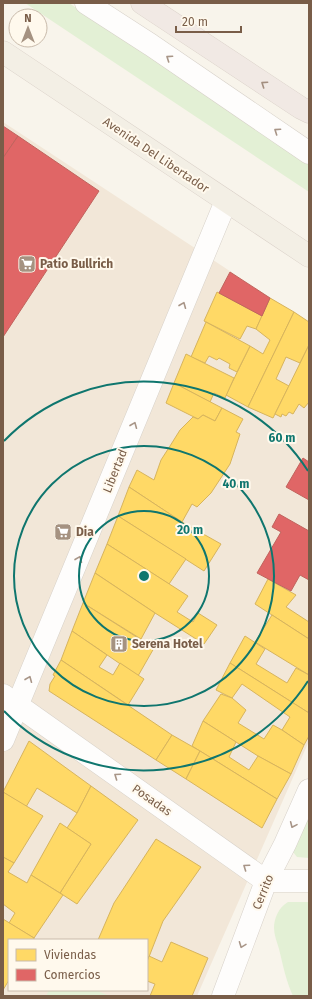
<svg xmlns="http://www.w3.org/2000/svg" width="312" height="999" viewBox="0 0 312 999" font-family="'Fira Sans',sans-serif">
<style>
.residential{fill:#f2e7d8;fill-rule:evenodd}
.green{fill:#e3f0d5}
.homes{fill:#ffd966;stroke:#d7b45d}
.shops{fill:#e06666;stroke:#c1635d}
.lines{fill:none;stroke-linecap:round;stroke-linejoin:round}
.minor-casing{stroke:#d7d1c9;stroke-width:23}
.major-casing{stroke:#dad1c9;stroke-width:23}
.highway-casing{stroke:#dad1c9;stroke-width:23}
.minor{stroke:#fefdfc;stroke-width:22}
.major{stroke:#f3efe5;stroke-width:22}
.highway{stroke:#f1e9e4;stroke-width:22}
.oneway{stroke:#a89587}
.oneway2{stroke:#a38e7f}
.ring{fill:none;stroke:#0f766e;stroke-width:2}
.labels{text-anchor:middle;stroke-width:4;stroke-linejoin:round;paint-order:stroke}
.street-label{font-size:12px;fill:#795d48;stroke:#fff9ed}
.poi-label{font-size:12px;font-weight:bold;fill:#795d48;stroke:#fff9ed;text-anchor:start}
.centre{fill:#0f766e;stroke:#fff9ed;stroke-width:2}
.ring-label{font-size:12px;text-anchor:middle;font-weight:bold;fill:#0f766e;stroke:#fff9ed;stroke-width:4;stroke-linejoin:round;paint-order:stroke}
</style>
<rect width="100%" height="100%" fill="#f8f4eb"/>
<!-- residential -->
<path class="residential" d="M3,122L309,323V741L197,996H3ZM9,940H147V990H9Z"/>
<!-- green -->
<g class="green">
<polygon points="25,3 69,3 309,162 309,192"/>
<polygon points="309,817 309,858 297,857 293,852"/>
<path d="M288,902H309V996H293C286,981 283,965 279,949C277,942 274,935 274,928C274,918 279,907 288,902Z"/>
<polygon points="49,990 96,990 109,996 46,996"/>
</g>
<!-- homes -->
<g class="homes">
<polygon points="217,292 262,316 256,329 247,326 240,339 204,321"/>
<polygon points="270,298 294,312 248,407 226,395 250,346 263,354 270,340 256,329"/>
<polygon points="294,312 309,322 309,345 300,363 286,357 276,379 289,386 273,418 248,407"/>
<polygon points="206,322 250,346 237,372 229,368 230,364 219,358 217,360 209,356 205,363 191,357"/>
<polygon points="309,345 309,402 304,408 299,404 293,414 289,412 286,416 282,414 281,417 275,414"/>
<polygon points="186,354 234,378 225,398 214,393 210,402 174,383"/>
<polygon points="174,383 222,408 215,421 203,415 198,419 166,403"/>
<polygon points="222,408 243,419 236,432 240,434 230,464 211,493 197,507 192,504 182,522 129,487 137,470 154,480 161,460 170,446 180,430 193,417 198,419 203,415 215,421"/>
<polygon points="129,487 182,522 221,544 204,571 118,516"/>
<polygon points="118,516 186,559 169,584 107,544"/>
<polygon points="107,544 188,596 177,612 193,622 198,613 217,625 204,644 155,613 95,573"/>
<polygon points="95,573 155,613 141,639 83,603"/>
<polygon points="268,579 296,595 286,607 309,622 309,639 255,604"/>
<polygon points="83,603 154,648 138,676 72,631"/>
<polygon points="272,615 309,639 309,675 255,642"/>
<polygon points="72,631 107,655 99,667 113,675 120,663 144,679 128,705 61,660"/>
<polygon points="245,636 265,649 256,664 287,683 296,668 309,675 309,713 230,663"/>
<polygon points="61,660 172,735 156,760 49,691 50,684 55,676 53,675"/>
<polygon points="230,663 309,713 309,736 304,745 282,730 290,717 242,684 232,698 216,690"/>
<polygon points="221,694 232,698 246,710 238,723 264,739 273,725 282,730 304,745 291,774 258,756 203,721"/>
<polygon points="203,721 236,742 229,757 249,770 258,756 291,774 277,799 192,746"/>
<polygon points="172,735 200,751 186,779 156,760"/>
<polygon points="29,741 91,786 77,813 37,788 26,807 3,792"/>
<polygon points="200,751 277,799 262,828 186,779"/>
<polygon points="91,786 138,820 77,904 60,893 91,844 67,828 77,813"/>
<polygon points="3,792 43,816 14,863 3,857"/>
<polygon points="60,823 91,844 60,893 31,875"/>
<polygon points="156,839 201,867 163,921 147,962 147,940 98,940 114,903"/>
<polygon points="3,857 14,863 8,872 27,883 31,875 63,895 34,938 9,923 15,913 3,904"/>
<polygon points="3,919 34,938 34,940 9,940 9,980 3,990"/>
<polygon points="171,942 208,958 192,996 150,996 155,984 147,981 147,962 149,956 162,962"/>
</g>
<!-- shops -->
<g class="shops">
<polygon points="3,126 18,136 3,158"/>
<polygon points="18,136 99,191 3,337 3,158"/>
<polygon points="230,272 270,298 262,316 219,293"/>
<polygon points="303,458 309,462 309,500 286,487"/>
<polygon points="279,514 309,531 309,580 300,575 291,591 257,573 281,532 272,527"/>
</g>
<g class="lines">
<defs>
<g id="minor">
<polyline points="86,3 151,45 309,153"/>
<polyline points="3,695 266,881 309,881"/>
<polyline points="3,740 226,201"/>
<polyline points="223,996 266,881 285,844 309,790"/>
</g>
<polyline id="major" points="3,52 309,256"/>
<polyline id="highway" points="142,3 301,108 309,112"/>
</defs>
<!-- minor casing -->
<use href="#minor" class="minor-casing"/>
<!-- major casing -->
<use href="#major" class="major-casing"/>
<!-- highway casing -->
<use href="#highway" class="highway-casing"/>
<!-- minor -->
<use href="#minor" class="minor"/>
<!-- major -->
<use href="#major" class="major"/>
<!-- highway -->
<use href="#highway" class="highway"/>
</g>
<!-- one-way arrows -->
<defs><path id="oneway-chevron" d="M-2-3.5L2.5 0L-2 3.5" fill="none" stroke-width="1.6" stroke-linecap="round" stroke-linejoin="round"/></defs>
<g class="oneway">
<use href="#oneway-chevron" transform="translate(169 58) rotate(-146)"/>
<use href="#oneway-chevron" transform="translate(277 131) rotate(-146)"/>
<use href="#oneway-chevron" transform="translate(183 305) rotate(-68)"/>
<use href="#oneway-chevron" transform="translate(134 425) rotate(-68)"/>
<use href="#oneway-chevron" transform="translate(79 559) rotate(-68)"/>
<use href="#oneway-chevron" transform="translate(29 679) rotate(-68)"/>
<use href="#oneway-chevron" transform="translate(117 776) rotate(-145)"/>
<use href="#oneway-chevron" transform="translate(293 825) rotate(114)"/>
<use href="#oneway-chevron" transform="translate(246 867) rotate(-145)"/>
<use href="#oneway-chevron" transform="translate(242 945) rotate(111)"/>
</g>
<use class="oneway2" href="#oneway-chevron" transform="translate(264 84) rotate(-146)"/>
<!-- distance rings -->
<g class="ring">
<circle cx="144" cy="576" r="65"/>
<circle cx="144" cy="576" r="130"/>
<path d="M308 681A195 195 0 0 1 4 711M4 441A195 195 0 0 1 308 471"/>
</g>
<!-- icons -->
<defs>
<symbol id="supermarket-square" viewBox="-11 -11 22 22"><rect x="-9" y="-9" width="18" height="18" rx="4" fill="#a59281" stroke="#fff9ed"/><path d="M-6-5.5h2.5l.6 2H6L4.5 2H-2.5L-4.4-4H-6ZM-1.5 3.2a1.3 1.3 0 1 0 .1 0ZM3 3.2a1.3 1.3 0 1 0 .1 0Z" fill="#fff"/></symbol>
<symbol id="building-square" viewBox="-11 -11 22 22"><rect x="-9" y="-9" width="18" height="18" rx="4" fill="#a59281" stroke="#fff9ed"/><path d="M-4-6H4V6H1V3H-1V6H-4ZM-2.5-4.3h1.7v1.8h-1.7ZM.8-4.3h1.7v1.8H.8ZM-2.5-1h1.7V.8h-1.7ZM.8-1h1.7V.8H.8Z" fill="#fff"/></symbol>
</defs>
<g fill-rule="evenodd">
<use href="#supermarket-square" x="17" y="254" width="20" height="20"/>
<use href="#supermarket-square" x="53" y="522" width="20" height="20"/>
<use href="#building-square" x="109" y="634" width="20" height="20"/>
</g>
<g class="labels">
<!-- street labels -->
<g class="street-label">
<text transform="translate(156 155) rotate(34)" y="4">Avenida Del Libertador</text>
<text transform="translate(115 471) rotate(-68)" y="4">Libertad</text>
<text transform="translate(152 800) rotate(35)" y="4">Posadas</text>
<text transform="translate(263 892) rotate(-68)" y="4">Cerrito</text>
</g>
<!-- poi labels -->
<g class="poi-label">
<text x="40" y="268">Patio Bullrich</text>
<text x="76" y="536">Dia</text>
<text x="132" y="648">Serena Hotel</text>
</g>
</g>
<circle cx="144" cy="576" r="6" class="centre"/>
<g class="ring-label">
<text x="282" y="442">60 m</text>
<text x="236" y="488">40 m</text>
<text x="190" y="534">20 m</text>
</g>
<!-- border -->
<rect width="312" height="999" fill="none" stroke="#795d48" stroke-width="8"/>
<!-- legend -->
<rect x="8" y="939" width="140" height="52" fill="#fff9ed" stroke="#c9bbab"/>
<rect x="16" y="949" width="20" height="12" fill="#ffd966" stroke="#c9bbab"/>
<text x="44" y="959" font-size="12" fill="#795d48">Viviendas</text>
<rect x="16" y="969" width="20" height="12" fill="#e06666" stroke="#c9bbab"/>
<text x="44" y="979" font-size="12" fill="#795d48">Comercios</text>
<!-- north arrow -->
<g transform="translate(28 28)"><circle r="19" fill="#fff9ed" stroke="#c9bbab"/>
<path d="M0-3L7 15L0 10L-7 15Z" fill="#a59281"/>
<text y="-6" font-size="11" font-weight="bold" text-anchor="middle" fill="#795d48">N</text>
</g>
<!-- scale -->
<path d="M176 26v6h65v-6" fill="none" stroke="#795d48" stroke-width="2"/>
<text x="182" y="26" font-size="12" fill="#795d48" stroke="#fff9ed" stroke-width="3" paint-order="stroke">20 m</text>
</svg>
